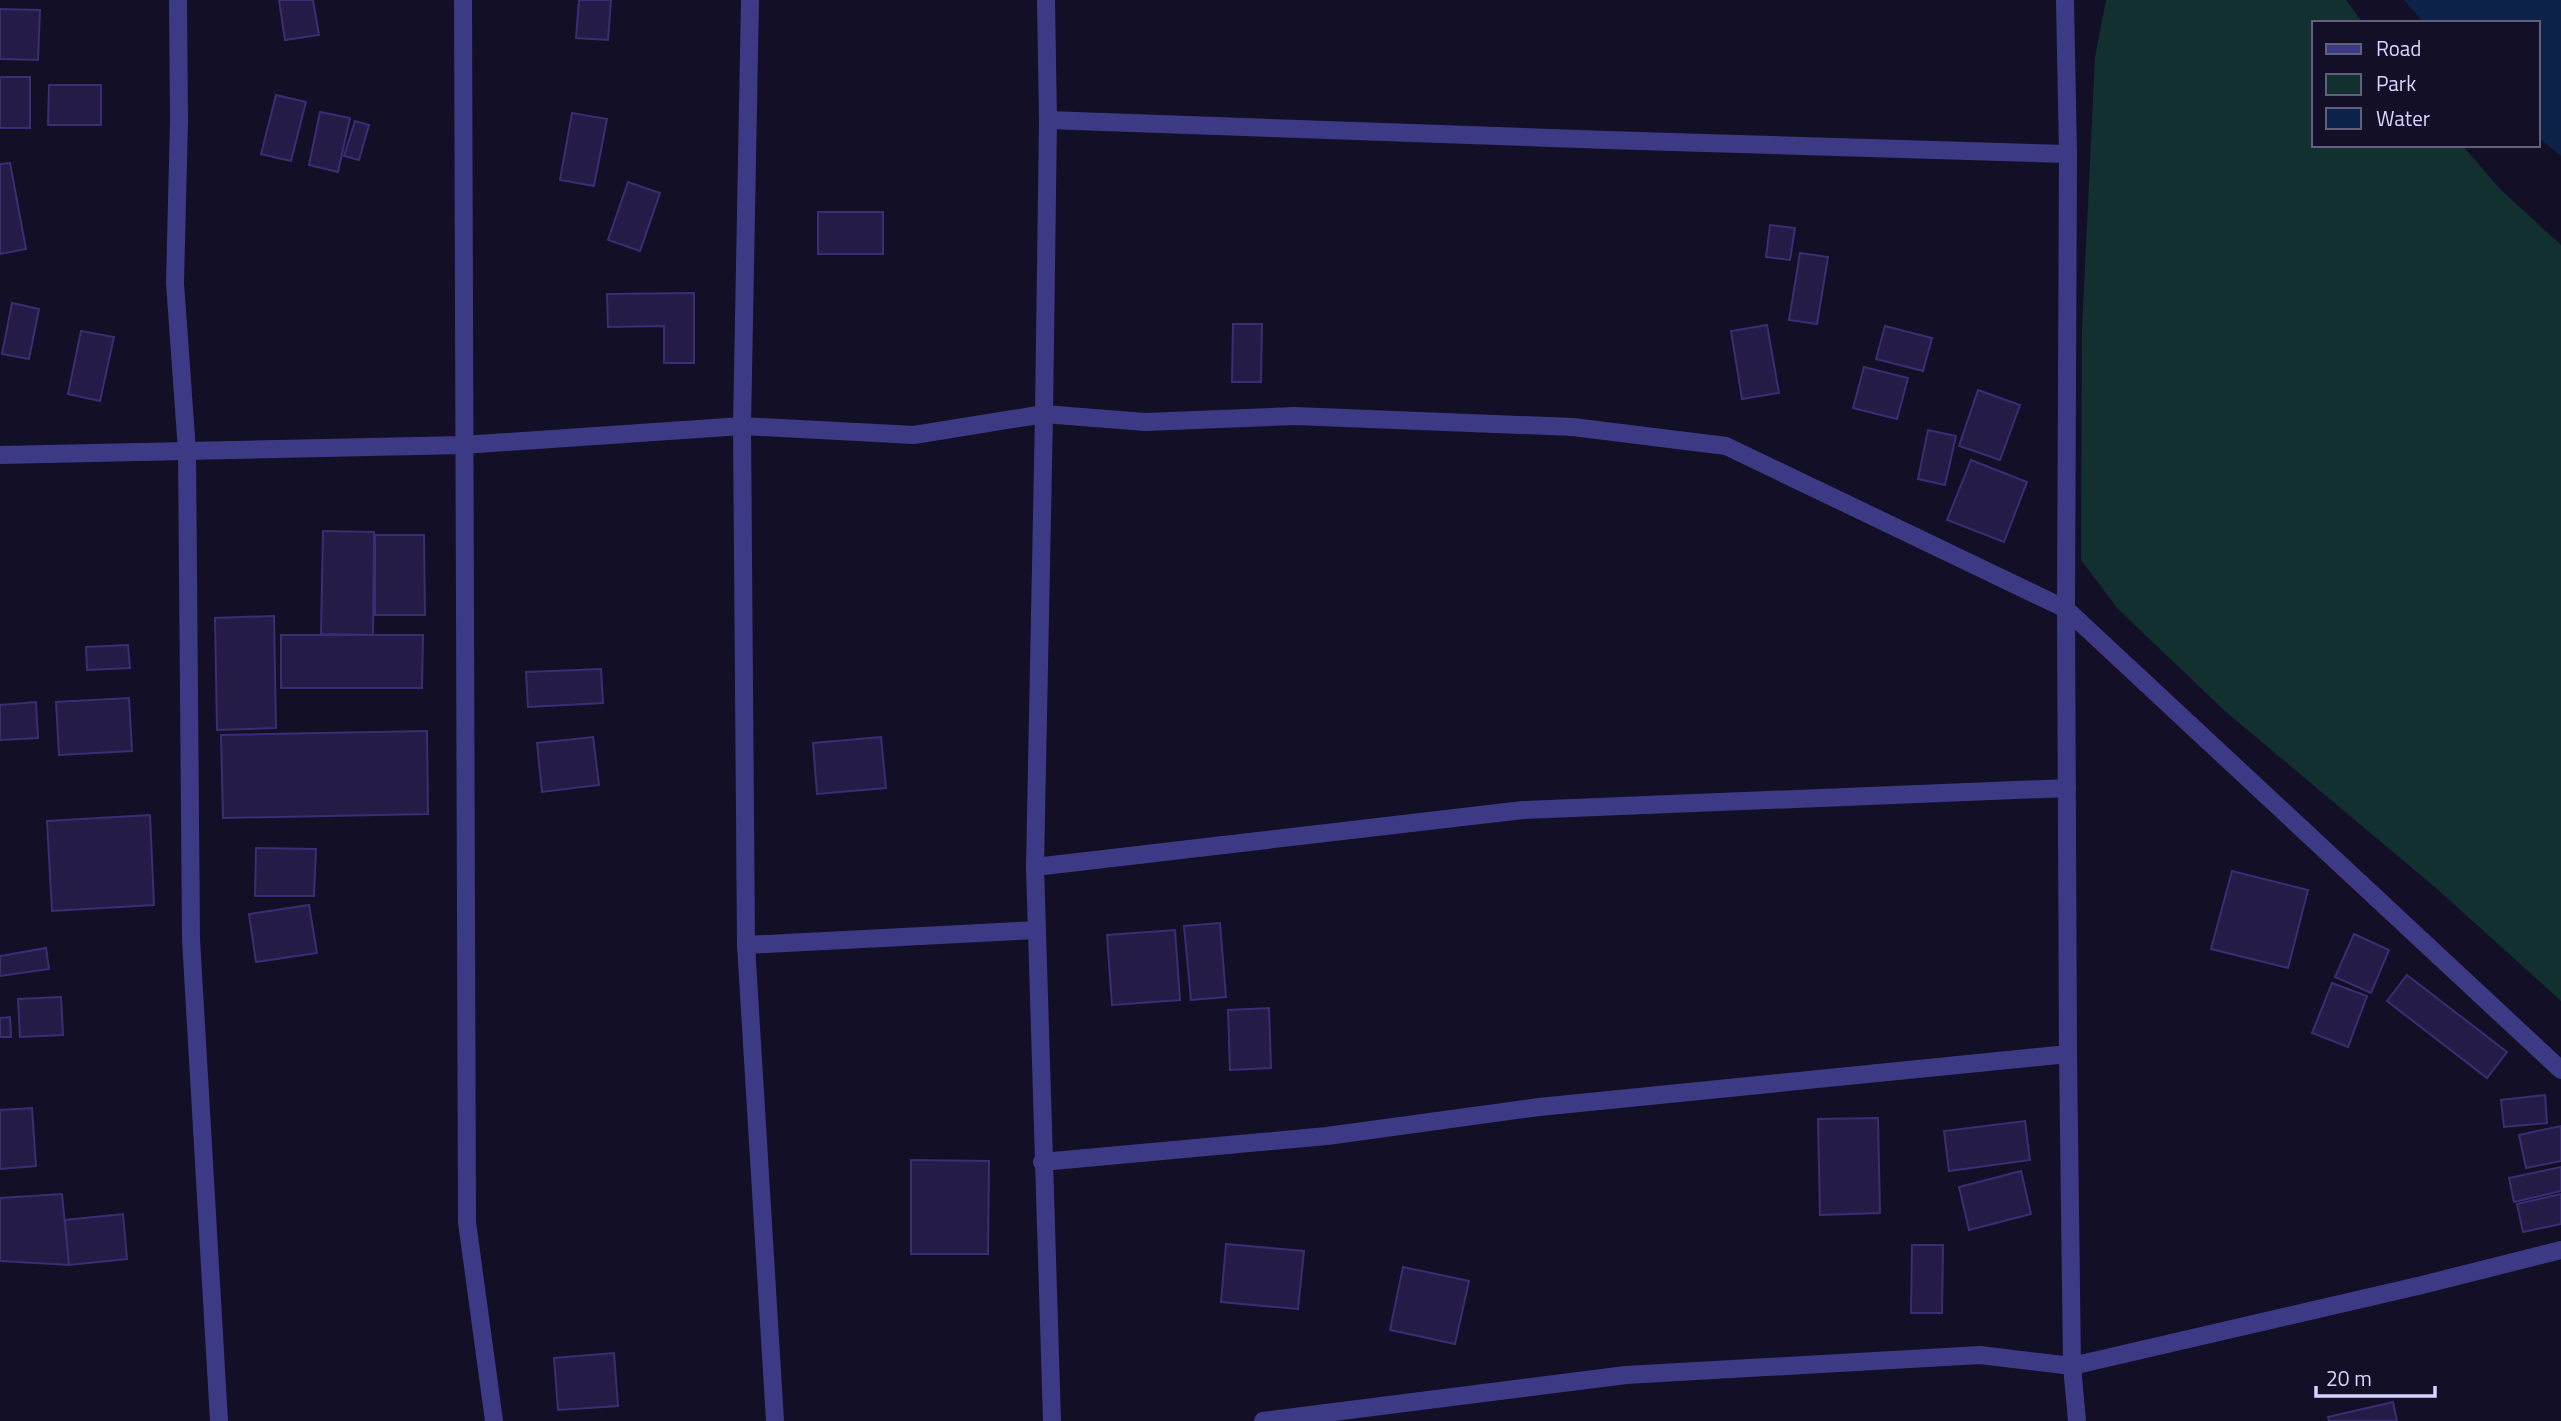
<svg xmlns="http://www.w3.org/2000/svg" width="2561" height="1421" viewBox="0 0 2561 1421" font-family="'Titillium Web',sans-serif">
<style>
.green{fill:#12302f}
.water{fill:#0c2248}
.building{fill:#241b47;stroke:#3b2d73;stroke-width:2}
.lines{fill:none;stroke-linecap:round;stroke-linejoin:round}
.lane{stroke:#3d3a85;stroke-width:18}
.street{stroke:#3d3a85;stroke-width:18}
</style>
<rect width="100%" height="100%" fill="#130f26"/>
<!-- green -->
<polygon class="green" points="2106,0 2346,0 2363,23 2314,23 2314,145 2462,145 2500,189 2561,245 2561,1001 2436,888 2226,712 2118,609 2081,560 2082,329 2095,57"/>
<!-- water -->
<polygon class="water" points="2404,0 2561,0 2561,156 2538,137 2538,23 2424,23"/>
<!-- building -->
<g class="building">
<polygon points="279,0 313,0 319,35 285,40"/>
<polygon points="579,0 611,0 608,40 576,38"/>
<polygon points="0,9 40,10 38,60 0,59"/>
<rect x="0" y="77" width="30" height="51"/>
<polygon points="49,85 101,85 101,125 48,125"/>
<polygon points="276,95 306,102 291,161 261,154"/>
<polygon points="320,112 350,118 338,172 309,165"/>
<polygon points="572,113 607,119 594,186 560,180"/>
<polygon points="355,121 369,125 359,160 344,156"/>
<polygon points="10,163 26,249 0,254 0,164"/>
<polygon points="628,182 660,193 640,251 608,240"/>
<rect x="818" y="212" width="65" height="42"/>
<polygon points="1770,225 1795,228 1790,260 1766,257"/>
<polygon points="1800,253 1828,257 1817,324 1789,320"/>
<polygon points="694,293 694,363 664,363 664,326 608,327 607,294"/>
<polygon points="12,303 39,309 29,359 2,354"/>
<polygon points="1233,324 1262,324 1261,382 1232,382"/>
<polygon points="1767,325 1779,393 1742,399 1731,331"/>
<polygon points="1885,326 1932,338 1923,371 1876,359"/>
<polygon points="81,331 114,337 100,401 68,394"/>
<polygon points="1864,367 1908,378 1897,419 1853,408"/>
<polygon points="1978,390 2020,405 2000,460 1959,446"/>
<polygon points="1928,430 1956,436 1945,485 1918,479"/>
<polygon points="1971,460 2027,482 2004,542 1947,520"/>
<polygon points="323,531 374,532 373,635 321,634"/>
<polygon points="375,535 424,535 425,615 375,615"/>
<polygon points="274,616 276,728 217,730 215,618"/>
<polygon points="281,635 423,635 422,688 281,688"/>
<polygon points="128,645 130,668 87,670 86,647"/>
<polygon points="601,669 603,703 528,707 526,672"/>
<polygon points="129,698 132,751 59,755 56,702"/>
<polygon points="36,702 38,738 0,740 0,705"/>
<polygon points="427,731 428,814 223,818 221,735"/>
<polygon points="593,737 599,785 542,792 537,743"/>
<polygon points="881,737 886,788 817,794 813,743"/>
<polygon points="150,815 154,905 52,911 47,821"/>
<polygon points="256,848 316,849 314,896 255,896"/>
<polygon points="2232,871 2308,890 2288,968 2211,949"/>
<polygon points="309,905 317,953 256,962 249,914"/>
<polygon points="1220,923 1226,997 1191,1000 1184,926"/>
<polygon points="1175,930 1180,1000 1112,1005 1107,935"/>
<polygon points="2354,934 2389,950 2371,993 2335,977"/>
<polygon points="46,948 49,969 0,976 0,956"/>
<polygon points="2407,975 2507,1052 2487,1078 2387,1001"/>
<polygon points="2332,983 2367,996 2348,1047 2312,1033"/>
<polygon points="61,997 63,1035 20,1037 18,999"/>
<polygon points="1269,1008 1271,1068 1230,1070 1228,1010"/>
<polygon points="10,1017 11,1037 0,1037 0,1018"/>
<polygon points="2545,1095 2547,1123 2504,1127 2501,1100"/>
<polygon points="32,1108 36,1166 0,1169 0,1110"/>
<polygon points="1878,1118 1880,1213 1820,1215 1818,1119"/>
<polygon points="2025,1121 2030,1160 1949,1171 1944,1131"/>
<polygon points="2561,1126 2561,1161 2526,1168 2519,1135"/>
<polygon points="911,1160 989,1161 988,1254 911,1254"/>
<polygon points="2561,1167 2561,1191 2514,1202 2509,1178"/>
<polygon points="2021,1171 2031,1214 1969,1230 1959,1187"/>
<polygon points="62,1194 69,1265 0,1261 0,1198"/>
<polygon points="2561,1194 2561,1224 2523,1232 2517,1204"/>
<polygon points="123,1214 127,1259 69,1265 65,1220"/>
<polygon points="1226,1244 1304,1251 1298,1309 1221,1302"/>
<polygon points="1912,1245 1943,1245 1942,1313 1911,1313"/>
<polygon points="1403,1267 1469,1281 1455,1344 1390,1330"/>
<polygon points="614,1353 618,1406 558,1410 554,1358"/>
<polygon points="2393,1402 2397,1421 2329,1421 2328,1417"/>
</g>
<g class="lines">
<!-- lane -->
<g class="lane">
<polyline points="178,0 179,121 175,283 187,451 191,939 219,1421"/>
<polyline points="463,0 467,1222 494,1421"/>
<polyline points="750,0 742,426 746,945 775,1421"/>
<polyline points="1048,120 1607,140 2068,154"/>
<polyline points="1035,867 1523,810 2067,788"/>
<polyline points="746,945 1037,930"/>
<polyline points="1042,1162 1327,1136 1539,1107 2068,1054"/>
<polyline points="1263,1421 1626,1375 1980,1355 2072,1366 2422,1285 2561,1250"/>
</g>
<!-- street -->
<g class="street">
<polyline points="1046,0 1048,120 1044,414 1145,422 1295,416 1573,427 1726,446 2066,609 2561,1070"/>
<polyline points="2065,0 2068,154 2066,609 2068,1054 2072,1366 2077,1421"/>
<polyline points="0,455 463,445 742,426 914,435 1044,414 1035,867 1052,1421"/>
</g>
</g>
<!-- legend -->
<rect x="2312" y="21" width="228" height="126" fill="#130f26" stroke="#625e7d" stroke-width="2"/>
<rect x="2326" y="44" width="35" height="10" fill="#3d3a85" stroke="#625e7d" stroke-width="2"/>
<text x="2376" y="56" font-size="21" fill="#d9d4ff">Road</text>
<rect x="2326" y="74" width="35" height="21" fill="#12302f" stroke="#625e7d" stroke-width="2"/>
<text x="2376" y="91" font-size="21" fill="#d9d4ff">Park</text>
<rect x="2326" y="108" width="35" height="21" fill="#0c2248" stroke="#625e7d" stroke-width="2"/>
<text x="2376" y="126" font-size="21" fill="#d9d4ff">Water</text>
<!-- scale -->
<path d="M2316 1386v10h119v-10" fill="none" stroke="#d9d4ff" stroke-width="3.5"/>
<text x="2326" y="1386" font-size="21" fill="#d9d4ff" stroke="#130f26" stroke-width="5" paint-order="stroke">20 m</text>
</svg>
